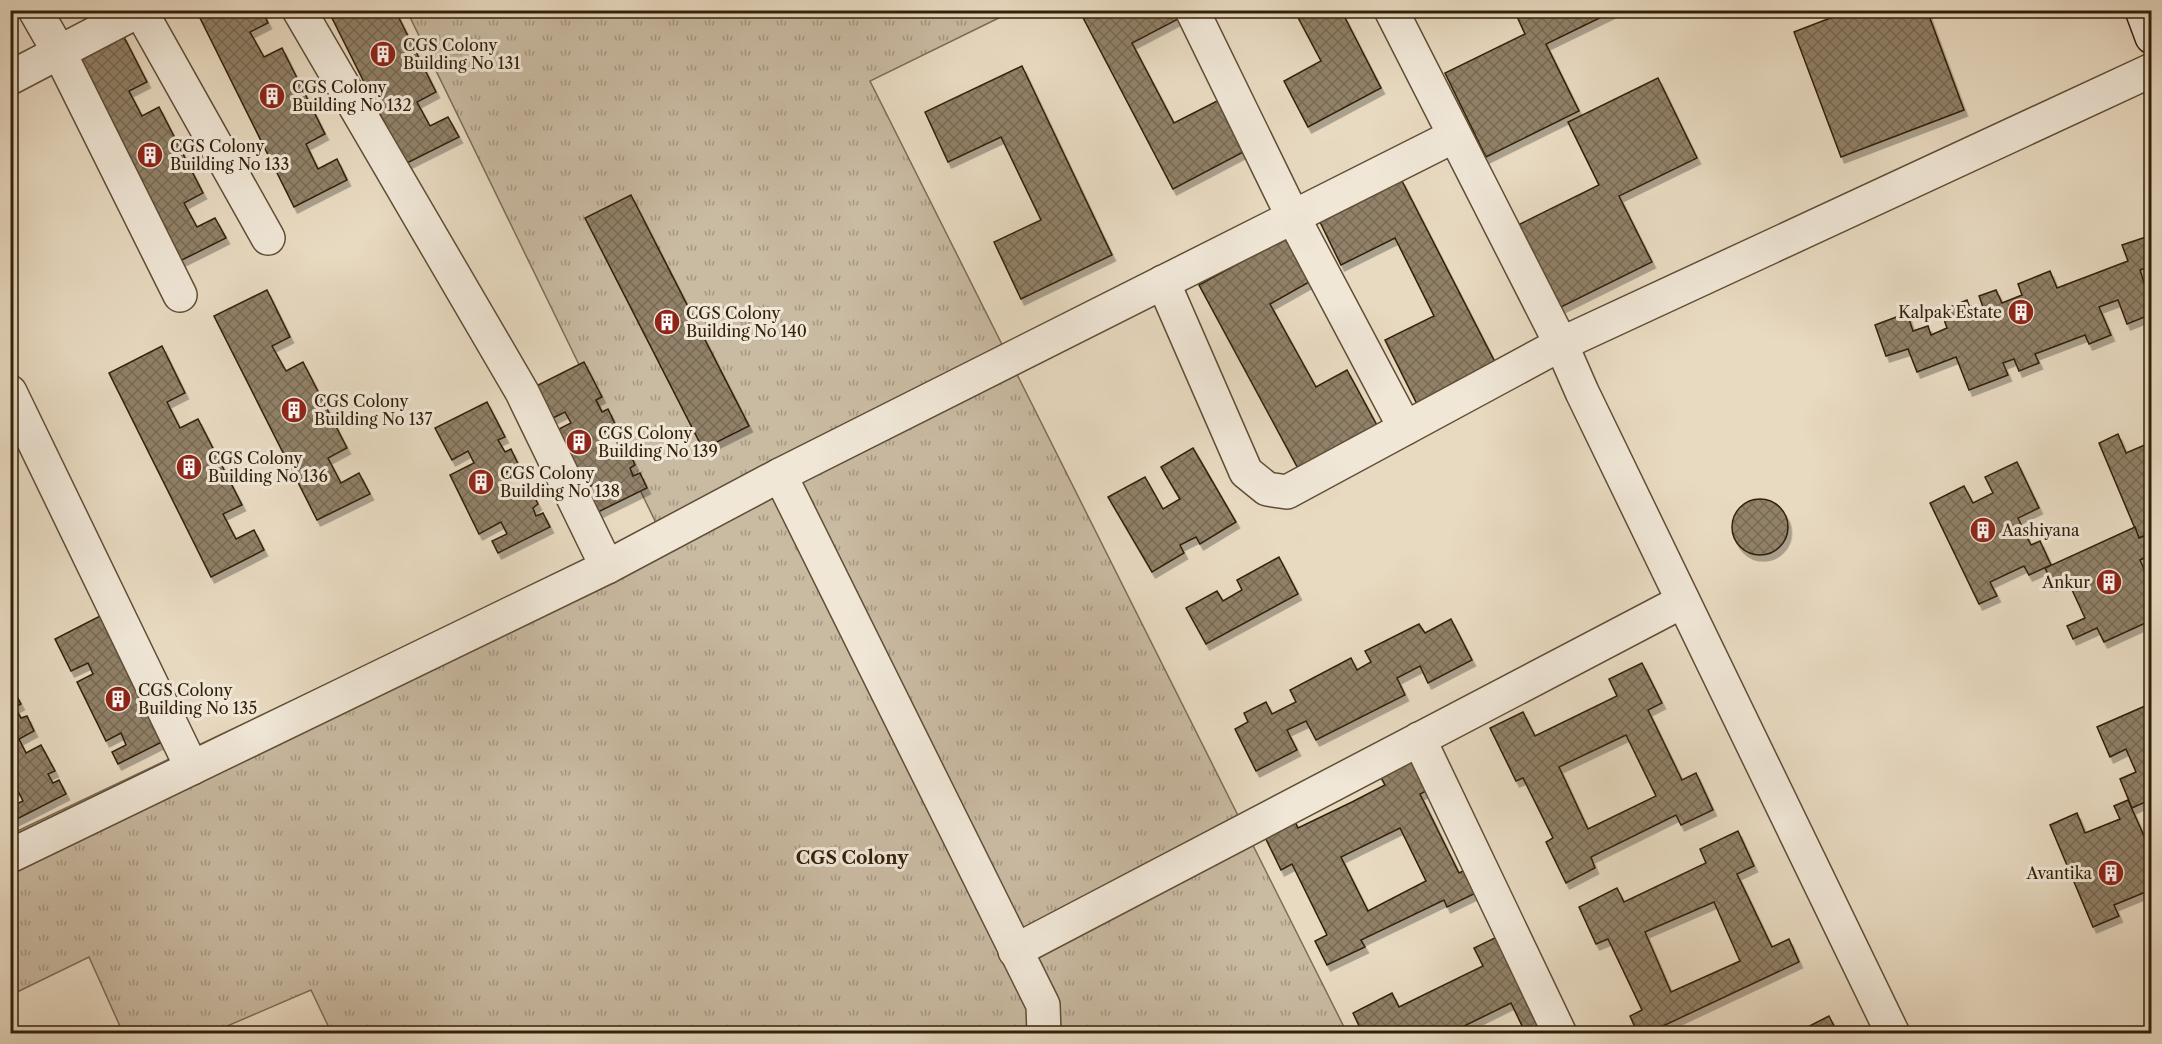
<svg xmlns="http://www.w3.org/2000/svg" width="2162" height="1044" viewBox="0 0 2162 1044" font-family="'Libre Caslon Text',serif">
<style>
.park{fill:url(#park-tufts);stroke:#7e6d55;stroke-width:1.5}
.building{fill:url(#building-cross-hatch);stroke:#332008;stroke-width:1.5;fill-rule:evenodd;filter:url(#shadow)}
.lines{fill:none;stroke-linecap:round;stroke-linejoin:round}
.minor-casing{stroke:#604e36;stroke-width:36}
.secondary-casing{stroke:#332008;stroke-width:36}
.minor{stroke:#f0e7d7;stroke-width:33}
.secondary{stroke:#f0e7d7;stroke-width:33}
.labels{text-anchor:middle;stroke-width:6;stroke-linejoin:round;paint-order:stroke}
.poi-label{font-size:16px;fill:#332008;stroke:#f0e7d7;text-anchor:start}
.neighbourhood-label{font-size:18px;font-weight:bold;fill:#332008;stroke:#f0e7d7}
</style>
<defs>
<pattern id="park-tufts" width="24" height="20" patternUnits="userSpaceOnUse" patternTransform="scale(1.5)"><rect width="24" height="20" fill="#c9baa2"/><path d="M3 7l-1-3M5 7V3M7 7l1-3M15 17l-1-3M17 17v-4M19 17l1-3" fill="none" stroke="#a49782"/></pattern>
<pattern id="building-cross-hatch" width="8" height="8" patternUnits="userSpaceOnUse" patternTransform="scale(1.5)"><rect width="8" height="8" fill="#918168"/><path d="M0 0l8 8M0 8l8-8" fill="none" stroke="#776954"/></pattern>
<filter id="shadow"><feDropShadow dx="3.5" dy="6" stdDeviation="0" flood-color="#0004"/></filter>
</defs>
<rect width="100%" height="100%" fill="#e8dac1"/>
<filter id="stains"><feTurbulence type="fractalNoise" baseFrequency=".00333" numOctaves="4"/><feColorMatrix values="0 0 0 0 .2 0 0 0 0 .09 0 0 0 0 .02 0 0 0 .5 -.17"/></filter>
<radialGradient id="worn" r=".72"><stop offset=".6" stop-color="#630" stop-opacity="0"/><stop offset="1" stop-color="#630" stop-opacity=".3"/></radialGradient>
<!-- park -->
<polygon class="park" points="407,11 1013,11 870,81 1347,1033 332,1034 311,990 211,1033 123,1033 89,957 11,995 11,834 658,527"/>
<!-- building -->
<g class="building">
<polygon points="196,10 262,10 268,23 250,32 264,57 282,48 325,134 306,144 318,169 337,159 347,180 294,207"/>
<polygon points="328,10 372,10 375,15 384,10 395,10 436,92 417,102 430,126 448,117 459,137 405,164"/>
<polygon points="1079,10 1179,10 1182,17 1132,43 1174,123 1225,97 1251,148 1173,189"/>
<polygon points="1294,10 1341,10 1381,88 1308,127 1284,81 1321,61"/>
<polygon points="1514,10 1616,10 1546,44 1579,111 1486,157 1445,73 1525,34"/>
<polygon points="1851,10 1933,10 1928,13 1964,110 1841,157 1794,32"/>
<polygon points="123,35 147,82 129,91 142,116 159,107 203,193 184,203 197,227 215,218 226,238 172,265 70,62"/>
<polygon points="1022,66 1112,255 1021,299 994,242 1041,220 1001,137 948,162 925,112"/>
<polygon points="1658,78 1697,158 1619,196 1652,262 1559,308 1518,225 1599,185 1568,122"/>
<polygon points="1401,179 1498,368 1419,408 1385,340 1434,316 1395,238 1341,265 1320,222"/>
<polygon points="631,195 749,426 703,449 585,218"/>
<polygon points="2149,236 2152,243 2152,266 2140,270 2145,286 2152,283 2152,314 2127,324 2118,300 2099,307 2111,335 2089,344 2085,335 2035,354 2039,363 2019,371 2014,359 2003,363 2008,375 1969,390 1956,357 1917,372 1908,349 1886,356 1875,325 1907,313 1913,331 1928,326 1931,335 1947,328 1941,311 1967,300 1971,311 1983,307 1979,296 1996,290 2002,303 2022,295 2018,284 2050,271 2057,288 2128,261 2122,245"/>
<polygon points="1287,237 1311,281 1270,304 1316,387 1347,370 1380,431 1301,474 1199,285"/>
<polygon points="267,290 290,337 272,346 286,371 303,362 347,448 328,458 341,483 359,473 370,494 317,520 214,316"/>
<polygon points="162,346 185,393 167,402 180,428 198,419 242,505 223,514 236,539 254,530 264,550 211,577 109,373"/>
<polygon points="584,362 602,397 596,400 602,412 608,409 616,426 602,433 614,456 628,449 635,465 630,468 633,476 640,473 647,488 596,513 589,501 603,494 598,482 576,494 547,435 571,423 565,412 549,420 532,388"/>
<polygon points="487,402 505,437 498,440 505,452 511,449 519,466 505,473 516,495 530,488 538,504 533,508 536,516 543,513 550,527 498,553 492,541 507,534 501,522 479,534 450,475 474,463 468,451 452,460 435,428"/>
<polygon points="2118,434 2126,453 2152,442 2152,533 2139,538 2099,443"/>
<polygon points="1193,448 1236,522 1200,544 1196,537 1180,545 1184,553 1152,572 1108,497 1145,477 1163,509 1180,499 1161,467"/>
<polygon points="2017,462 2039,508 2018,518 2031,545 2040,541 2051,565 2029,575 2024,566 1990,582 1997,596 1979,604 1930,503 1964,486 1973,503 1993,493 1985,477"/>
<circle cx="1760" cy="527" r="28"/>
<polygon points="2135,527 2139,538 2147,535 2152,544 2152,555 2140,560 2152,587 2152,620 2104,642 2097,628 2073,639 2067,626 2085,618 2067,579 2053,585 2045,568"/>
<polygon points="1279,557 1298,594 1206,644 1186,608 1217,591 1223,601 1242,590 1237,580"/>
<polygon points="106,613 170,738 118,764 112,752 126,745 121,733 106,741 77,682 93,674 88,663 71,671 55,639"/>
<polygon points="1451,619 1472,660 1428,683 1420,666 1397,678 1405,695 1316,740 1306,721 1287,730 1297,750 1256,771 1235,729 1248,722 1244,713 1266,702 1272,714 1296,702 1290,690 1351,658 1357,670 1371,662 1365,651 1419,624 1425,633"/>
<path d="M1642,663L1662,703L1648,710L1682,780L1696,773L1713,810L1681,825L1676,815L1591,857L1595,868L1566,883L1546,842L1553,838L1523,778L1516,781L1490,728L1523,712L1535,736L1617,696L1609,679ZM1626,735L1656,796L1588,829L1559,767Z"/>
<polygon points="10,684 21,704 15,707 21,718 27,716 34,731 19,739 26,753 41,745 55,771 48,774 53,783 59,780 66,794 15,820 10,807 23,801 17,789 10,793"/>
<polygon points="2152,703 2152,799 2132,808 2120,779 2136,772 2126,749 2110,757 2097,727"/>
<path d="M1415,757L1430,789L1420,794L1459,873L1469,868L1480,891L1447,907L1444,900L1361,940L1365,947L1327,965L1315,941L1327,935L1292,864L1281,870L1262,831L1292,816L1298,828L1352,802L1385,785L1379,774ZM1400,828L1426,881L1368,911L1341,857Z"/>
<polygon points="2128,800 2152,854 2152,901 2148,891 2114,905 2119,916 2093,927 2050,825 2077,813 2085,833 2120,819 2114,806"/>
<path d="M1738,831L1754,866L1737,874L1772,947L1789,939L1799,962L1646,1034H1638L1630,1016L1642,1010L1608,939L1596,944L1579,907L1617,888L1624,902L1706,863L1700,849ZM1714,902L1740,961L1671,992L1645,932Z"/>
<polygon points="1503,934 1543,1034 1526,1034 1511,1003 1448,1034 1363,1034 1353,1013 1392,993 1399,1007 1483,966 1474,948"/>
<polygon points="1829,1016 1838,1034 1796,1033"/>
</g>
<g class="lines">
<defs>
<g id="minor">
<polyline points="35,10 59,52 180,295"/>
<polyline points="140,10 268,238"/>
<polyline points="299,10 522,392 607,567"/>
<polyline points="1192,10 1293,217 1405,428"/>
<polyline points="1391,10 1561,344 1582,392 1893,1034"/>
<polyline points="10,78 140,10"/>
<polyline points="1163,282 1246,472 1267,489 1287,492 1561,344 2152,70"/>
<polyline points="10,392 192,768"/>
<polyline points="780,475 1043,1005 1044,1034"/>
<polyline points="1419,739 1560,1034"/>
<polyline points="10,856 607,567 780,475 1454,136"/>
<polyline points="1015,951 1683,601"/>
</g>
<polyline id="secondary" points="2142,10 2152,37"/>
</defs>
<!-- minor casing -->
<use href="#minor" class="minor-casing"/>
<!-- secondary casing -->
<use href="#secondary" class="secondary-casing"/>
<!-- minor -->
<use href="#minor" class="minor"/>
<!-- secondary -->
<use href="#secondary" class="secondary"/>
</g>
<!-- icons -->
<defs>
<symbol id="building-disc" viewBox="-11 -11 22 22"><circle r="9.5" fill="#8f2418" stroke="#f0e7d7"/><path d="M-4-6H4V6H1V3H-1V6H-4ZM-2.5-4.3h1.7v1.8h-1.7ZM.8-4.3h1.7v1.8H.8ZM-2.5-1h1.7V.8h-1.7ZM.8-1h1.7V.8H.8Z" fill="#fff"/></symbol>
</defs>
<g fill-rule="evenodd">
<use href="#building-disc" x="368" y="39" width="30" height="30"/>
<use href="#building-disc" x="257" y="81" width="30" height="30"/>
<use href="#building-disc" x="135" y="140" width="30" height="30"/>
<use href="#building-disc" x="2006" y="297" width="30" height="30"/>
<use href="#building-disc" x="652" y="307" width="30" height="30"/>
<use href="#building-disc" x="279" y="395" width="30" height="30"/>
<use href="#building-disc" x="564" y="427" width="30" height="30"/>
<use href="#building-disc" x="174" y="452" width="30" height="30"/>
<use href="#building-disc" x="466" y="467" width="30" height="30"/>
<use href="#building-disc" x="1968" y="515" width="30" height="30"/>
<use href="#building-disc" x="2094" y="567" width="30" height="30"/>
<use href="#building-disc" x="103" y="684" width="30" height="30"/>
<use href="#building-disc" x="2096" y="858" width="30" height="30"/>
</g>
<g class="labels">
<!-- poi labels -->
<g class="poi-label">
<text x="403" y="51">CGS Colony<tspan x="403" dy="18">Building No 131</tspan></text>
<text x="292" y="93">CGS Colony<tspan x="292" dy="18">Building No 132</tspan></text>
<text x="170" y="152">CGS Colony<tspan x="170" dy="18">Building No 133</tspan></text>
<text x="2002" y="318" text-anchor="end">Kalpak Estate</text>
<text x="686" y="319">CGS Colony<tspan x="686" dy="18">Building No 140</tspan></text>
<text x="314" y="407">CGS Colony<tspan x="314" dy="18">Building No 137</tspan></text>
<text x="598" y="439">CGS Colony<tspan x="598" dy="18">Building No 139</tspan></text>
<text x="208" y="464">CGS Colony<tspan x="208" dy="18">Building No 136</tspan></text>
<text x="500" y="479">CGS Colony<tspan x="500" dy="18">Building No 138</tspan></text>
<text x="2002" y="536">Aashiyana</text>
<text x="2090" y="588" text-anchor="end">Ankur</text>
<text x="138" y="696">CGS Colony<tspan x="138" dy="18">Building No 135</tspan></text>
<text x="2092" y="879" text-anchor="end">Avantika</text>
</g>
<!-- neighbourhood labels -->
<g class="neighbourhood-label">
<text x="852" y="864">CGS Colony</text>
</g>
</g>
<!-- margin -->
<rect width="2162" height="1044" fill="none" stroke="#e8dac1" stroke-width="36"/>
<rect x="12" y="12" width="2138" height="1020" fill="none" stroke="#332008" stroke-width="3"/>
<rect x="18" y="18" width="2126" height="1008" fill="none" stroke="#332008" stroke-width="1.5"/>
<rect width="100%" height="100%" filter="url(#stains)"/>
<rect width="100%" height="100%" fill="url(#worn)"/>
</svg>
